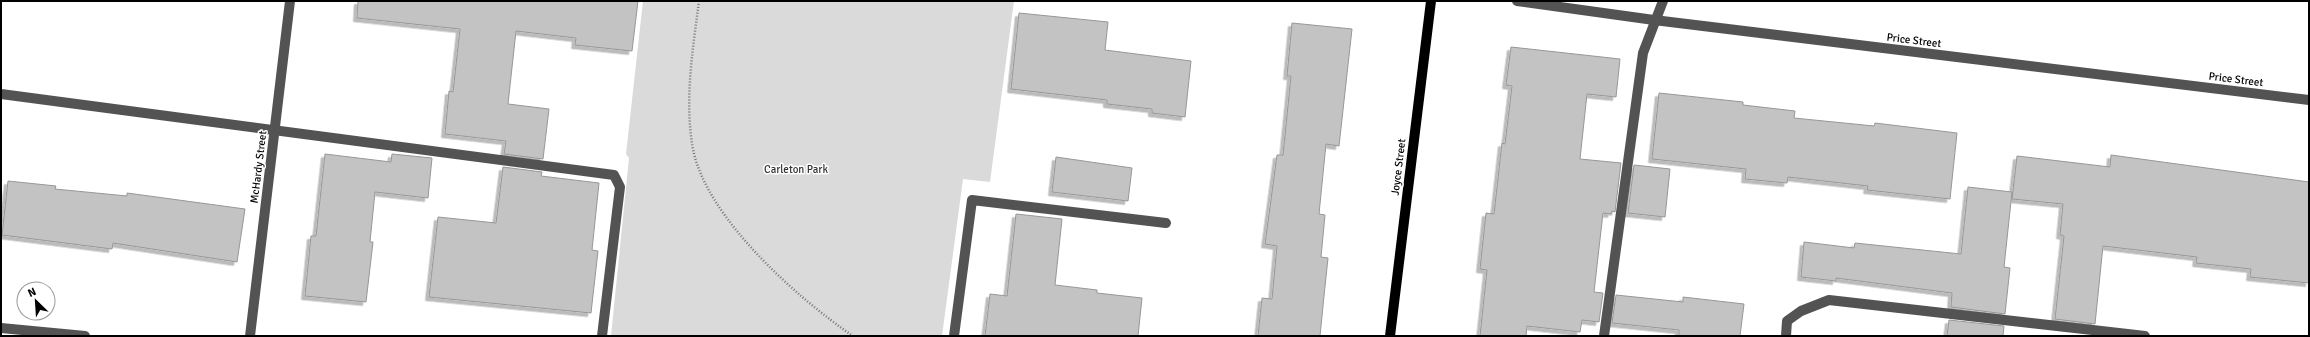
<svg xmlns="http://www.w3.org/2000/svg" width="2310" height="337" viewBox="0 0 2310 337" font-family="Signika,sans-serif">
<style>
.green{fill:#dadada}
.building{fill:#c3c3c3;stroke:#979797;filter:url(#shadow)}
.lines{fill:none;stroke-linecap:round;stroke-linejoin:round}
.path{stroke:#757575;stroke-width:2.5;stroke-dasharray:1 2;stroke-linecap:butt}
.minor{stroke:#535353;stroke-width:10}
.major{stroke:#000;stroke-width:10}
.labels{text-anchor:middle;stroke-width:3;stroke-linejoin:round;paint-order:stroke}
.street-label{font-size:11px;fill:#000;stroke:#fff}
.park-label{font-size:11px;fill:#313131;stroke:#fff}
</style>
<defs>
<filter id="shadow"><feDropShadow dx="-3.5" dy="3.5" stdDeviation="0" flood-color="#0004"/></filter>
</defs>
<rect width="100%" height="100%" fill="#fff"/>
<!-- green -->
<polygon class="green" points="643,1 1014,1 990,182 963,179 942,336 611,336 629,158 626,154"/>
<!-- building -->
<g class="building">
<polygon points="358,1 638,1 632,51 575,45 576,38 516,31 508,104 549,109 543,159 504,154 506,141 445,134 449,91 453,92 460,29 357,18"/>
<polygon points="1019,13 1108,22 1105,50 1191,61 1185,117 1152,113 1152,109 1107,104 1107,100 1011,89"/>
<polygon points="1292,23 1352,29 1339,146 1326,144 1319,214 1325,215 1321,257 1328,258 1324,296 1320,336 1258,336 1262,298 1272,299 1277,246 1265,244 1277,155 1283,155 1291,76 1287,76"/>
<polygon points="1511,47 1620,59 1616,97 1587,94 1580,159 1621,163 1615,212 1612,211 1611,214 1603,213 1594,292 1603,293 1599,322 1582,320 1580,332 1527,326 1526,336 1480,336 1487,270 1480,269 1486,213 1494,214 1502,143 1505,144 1512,86 1506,85"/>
<polygon points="1659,93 1743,102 1743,105 1795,111 1794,118 1874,126 1875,123 1957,133 1950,199 1867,190 1868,186 1788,177 1787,183 1745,179 1746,169 1652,159"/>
<polygon points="325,154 391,162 392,154 432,158 428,198 375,192 370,242 373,242 366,302 305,296 311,236 316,236"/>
<polygon points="2111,155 2309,182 2309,283 2250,277 2251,269 2196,263 2197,257 2103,246 2095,324 2055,319 2064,236 2060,235 2063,204 2012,199 2017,156 2110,167"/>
<polygon points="1056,157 1132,168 1128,201 1052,192"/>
<polygon points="1634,165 1670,169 1665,217 1628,213"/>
<polygon points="503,167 542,172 541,176 599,183 592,250 598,251 591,313 429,297 438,217 496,223"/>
<polygon points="8,181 56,186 55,189 127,196 127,193 245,209 237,262 113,243 112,249 2,235"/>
<polygon points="1968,187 2012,192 2004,267 2010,268 2005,314 1951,307 1952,293 1836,278 1836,281 1801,277 1804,242 1854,248 1855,243 1961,254"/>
<polygon points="1016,214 1062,219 1055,285 1097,290 1097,293 1142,298 1138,336 985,336 990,294 1007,296"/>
<polygon points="1616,295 1683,302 1683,297 1744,304 1740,336 1679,336 1679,330 1612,323"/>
<polygon points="1949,320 2004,326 2003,336 1947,336"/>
</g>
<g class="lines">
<!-- path -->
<path class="path" d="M699,1C693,48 684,101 693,149C706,217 797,298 853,336"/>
<!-- minor -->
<g class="minor">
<polyline points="1517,1 1654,20 2309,100"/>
<polyline points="1,94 614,175 620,187 602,336"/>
<polyline points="1,328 85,336"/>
<polyline points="250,336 290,1"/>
<polyline points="954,336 972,200 1166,223"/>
<polyline points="1604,336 1643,53 1663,1"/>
<polyline points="1786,336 1787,321 1801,311 1829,300 2145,336"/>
</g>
<!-- major -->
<polyline class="major" points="1390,336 1431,1"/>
</g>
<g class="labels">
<!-- street labels -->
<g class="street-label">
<text transform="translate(1914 40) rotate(7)" y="4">Price Street</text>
<text transform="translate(2236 79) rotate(7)" y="4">Price Street</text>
<text transform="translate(258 167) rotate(-83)" y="4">McHardy Street</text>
<text transform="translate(1398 167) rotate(-83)" y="4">Joyce Street</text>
</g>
<!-- park labels -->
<g class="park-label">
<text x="796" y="173">Carleton Park</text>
</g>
</g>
<!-- border -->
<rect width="2310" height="337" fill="none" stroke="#000000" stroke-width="4"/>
<!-- north arrow -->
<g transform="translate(36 301) rotate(335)"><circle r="19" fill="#ffffff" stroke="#999999"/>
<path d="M0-3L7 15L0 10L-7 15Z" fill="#000000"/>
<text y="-6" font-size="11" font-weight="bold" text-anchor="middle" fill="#000000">N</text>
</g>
</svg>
